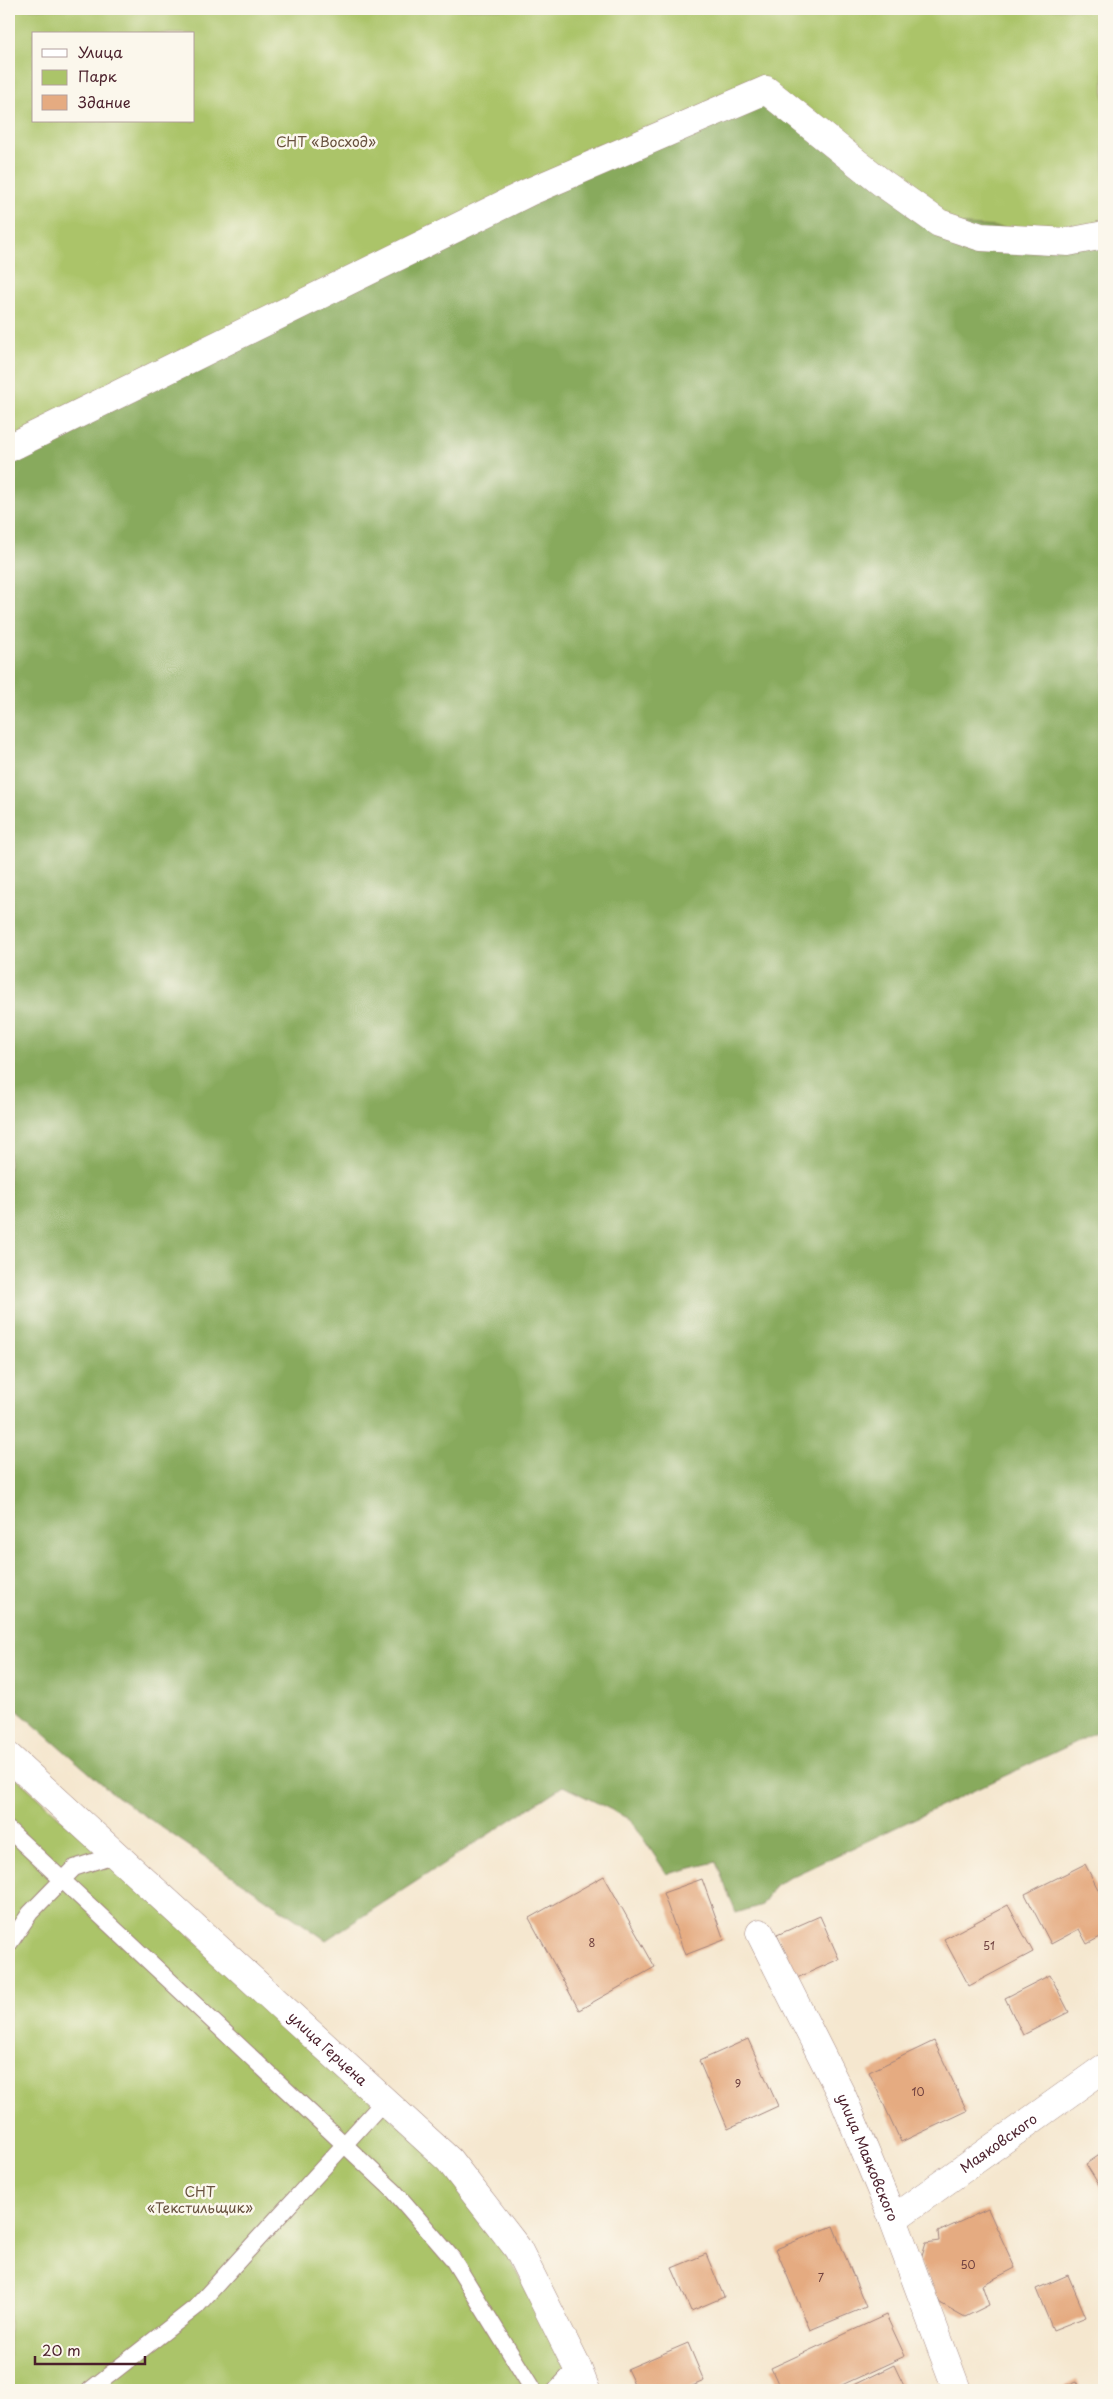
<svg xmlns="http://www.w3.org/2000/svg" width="1113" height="2399" viewBox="0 0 1113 2399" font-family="'Playpen Sans',sans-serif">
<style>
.green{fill:#abc469;stroke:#7a724a;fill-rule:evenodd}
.forest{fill:#88aa5d;stroke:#696444}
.building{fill:#e5ab81}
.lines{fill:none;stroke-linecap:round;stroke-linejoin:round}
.service-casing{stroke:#a0837d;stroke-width:18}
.minor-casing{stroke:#a0837d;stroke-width:29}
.service{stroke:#fff;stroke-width:16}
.minor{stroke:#fff;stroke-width:28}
.labels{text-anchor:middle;stroke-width:5;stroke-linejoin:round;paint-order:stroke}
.number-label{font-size:11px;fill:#714240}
.park-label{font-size:14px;fill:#67513e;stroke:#fbf7ec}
.street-label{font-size:14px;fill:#4a1f2b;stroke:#fbf7ec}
</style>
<rect width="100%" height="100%" fill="#fbf7ec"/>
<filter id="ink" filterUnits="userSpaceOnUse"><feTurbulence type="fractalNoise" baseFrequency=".02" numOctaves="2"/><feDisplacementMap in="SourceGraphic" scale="10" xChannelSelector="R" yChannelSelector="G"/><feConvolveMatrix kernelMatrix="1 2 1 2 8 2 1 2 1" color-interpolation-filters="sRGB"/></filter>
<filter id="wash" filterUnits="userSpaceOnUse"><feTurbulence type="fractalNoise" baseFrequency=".0096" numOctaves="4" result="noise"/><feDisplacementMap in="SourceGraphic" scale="20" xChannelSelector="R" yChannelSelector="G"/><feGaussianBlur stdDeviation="1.12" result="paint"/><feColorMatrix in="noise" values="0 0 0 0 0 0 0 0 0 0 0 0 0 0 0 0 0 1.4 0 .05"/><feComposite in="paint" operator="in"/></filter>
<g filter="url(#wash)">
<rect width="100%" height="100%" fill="#f5e7cf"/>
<!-- green -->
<g class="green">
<path d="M9,9H1104V235L9,448ZM34,34H194V121H34Z"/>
<polygon points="9,1771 442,2164 509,2257 578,2390 9,2390"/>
</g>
<!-- forest -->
<polygon class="forest" points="766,90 939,223 1104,235 1104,1729 776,1884 762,1905 736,1913 716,1862 667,1874 630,1819 563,1786 326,1940 116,1796 9,1703 9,448"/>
<g id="blocks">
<!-- building -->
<g class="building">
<polygon points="1085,1864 1104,1901 1104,1935 1087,1944 1079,1929 1051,1944 1025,1894"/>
<polygon points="604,1876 655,1967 579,2010 529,1918"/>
<polygon points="702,1879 724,1940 685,1955 663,1893"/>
<polygon points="1008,1905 1033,1952 969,1986 944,1939"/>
<polygon points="820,1916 839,1959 797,1978 777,1935"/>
<polygon points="1050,1975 1069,2012 1023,2035 1005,1998"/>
<polygon points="748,2039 778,2106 728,2129 699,2061"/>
<polygon points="934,2041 967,2111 901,2142 869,2072"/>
<polygon points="1104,2152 1104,2193 1086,2164"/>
<polygon points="988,2209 1015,2268 982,2285 989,2305 965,2317 940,2303 920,2263 926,2243 939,2241 938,2232"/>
<polygon points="833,2226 866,2307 810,2330 776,2249"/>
<polygon points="706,2254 724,2297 691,2311 672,2268"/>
<polygon points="1068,2275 1086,2317 1053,2330 1036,2289"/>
<polygon points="886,2315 905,2356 831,2390 781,2390 771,2368"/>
<polygon points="688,2343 704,2381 683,2390 637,2390 627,2369"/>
<polygon points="894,2365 906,2390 843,2390"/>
<polygon points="1077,2381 1081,2390 1054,2390"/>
</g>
</g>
</g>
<g filter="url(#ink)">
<use href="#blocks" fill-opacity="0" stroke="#a0837d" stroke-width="1"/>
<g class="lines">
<defs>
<g id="service">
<polyline points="9,1830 394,2191 452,2258 533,2390"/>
<polyline points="9,1944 30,1913 74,1868 117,1854"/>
<polyline points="90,2390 196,2307 385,2100"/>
<polyline points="556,2390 577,2367"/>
</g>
<g id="minor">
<polyline points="9,448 529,192 766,90 881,182 939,223 981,237 1068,242 1104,235"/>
<path id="s1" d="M9,1757L449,2160L518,2249L577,2367L586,2390"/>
<path id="s2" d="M760,1933L843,2098L893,2219L957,2390"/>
<path id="s3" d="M893,2219L1104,2068"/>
</g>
</defs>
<!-- service casing -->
<use href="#service" class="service-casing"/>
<!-- minor casing -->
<use href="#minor" class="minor-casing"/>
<!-- service -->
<use href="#service" class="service"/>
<!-- minor -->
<use href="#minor" class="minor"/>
</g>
</g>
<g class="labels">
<!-- number labels -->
<g class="number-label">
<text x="592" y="1947">8</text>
<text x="989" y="1950">51</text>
<text x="738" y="2088">9</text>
<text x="918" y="2096">10</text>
<text x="968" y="2269">50</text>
<text x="821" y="2282">7</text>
</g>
<!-- park labels -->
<g class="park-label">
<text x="326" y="147">СНТ «Восход»</text>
<text x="200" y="2197">СНТ<tspan x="200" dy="16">«Текстильщик»</tspan></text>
</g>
<!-- street labels -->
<g class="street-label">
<text dy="5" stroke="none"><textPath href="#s1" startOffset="432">улица Герцена</textPath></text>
<text dy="5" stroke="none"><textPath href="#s3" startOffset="130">Маяковского</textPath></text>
<text dy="5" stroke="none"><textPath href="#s2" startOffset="249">улица Маяковского</textPath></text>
</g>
</g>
<!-- margin -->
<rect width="1113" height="2399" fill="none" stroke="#fbf7ec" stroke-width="30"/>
<!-- legend -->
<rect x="32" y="32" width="162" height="90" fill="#fbf7ec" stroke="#b4a19f"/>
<rect x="42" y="49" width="25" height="8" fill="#ffffff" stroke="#b4a19f"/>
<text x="78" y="58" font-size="15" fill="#4a1f2b">Улица</text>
<rect x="42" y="70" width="25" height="15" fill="#abc469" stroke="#b4a19f"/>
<text x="78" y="82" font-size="15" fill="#4a1f2b">Парк</text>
<rect x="42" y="95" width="25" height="15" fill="#e5ab81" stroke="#b4a19f"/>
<text x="78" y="108" font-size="15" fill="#4a1f2b">Здание</text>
<!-- scale -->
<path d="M35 2356v8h110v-8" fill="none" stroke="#4a1f2b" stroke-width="2.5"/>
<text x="42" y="2356" font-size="15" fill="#4a1f2b" stroke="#fbf7ec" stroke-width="4" paint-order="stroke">20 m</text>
</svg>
